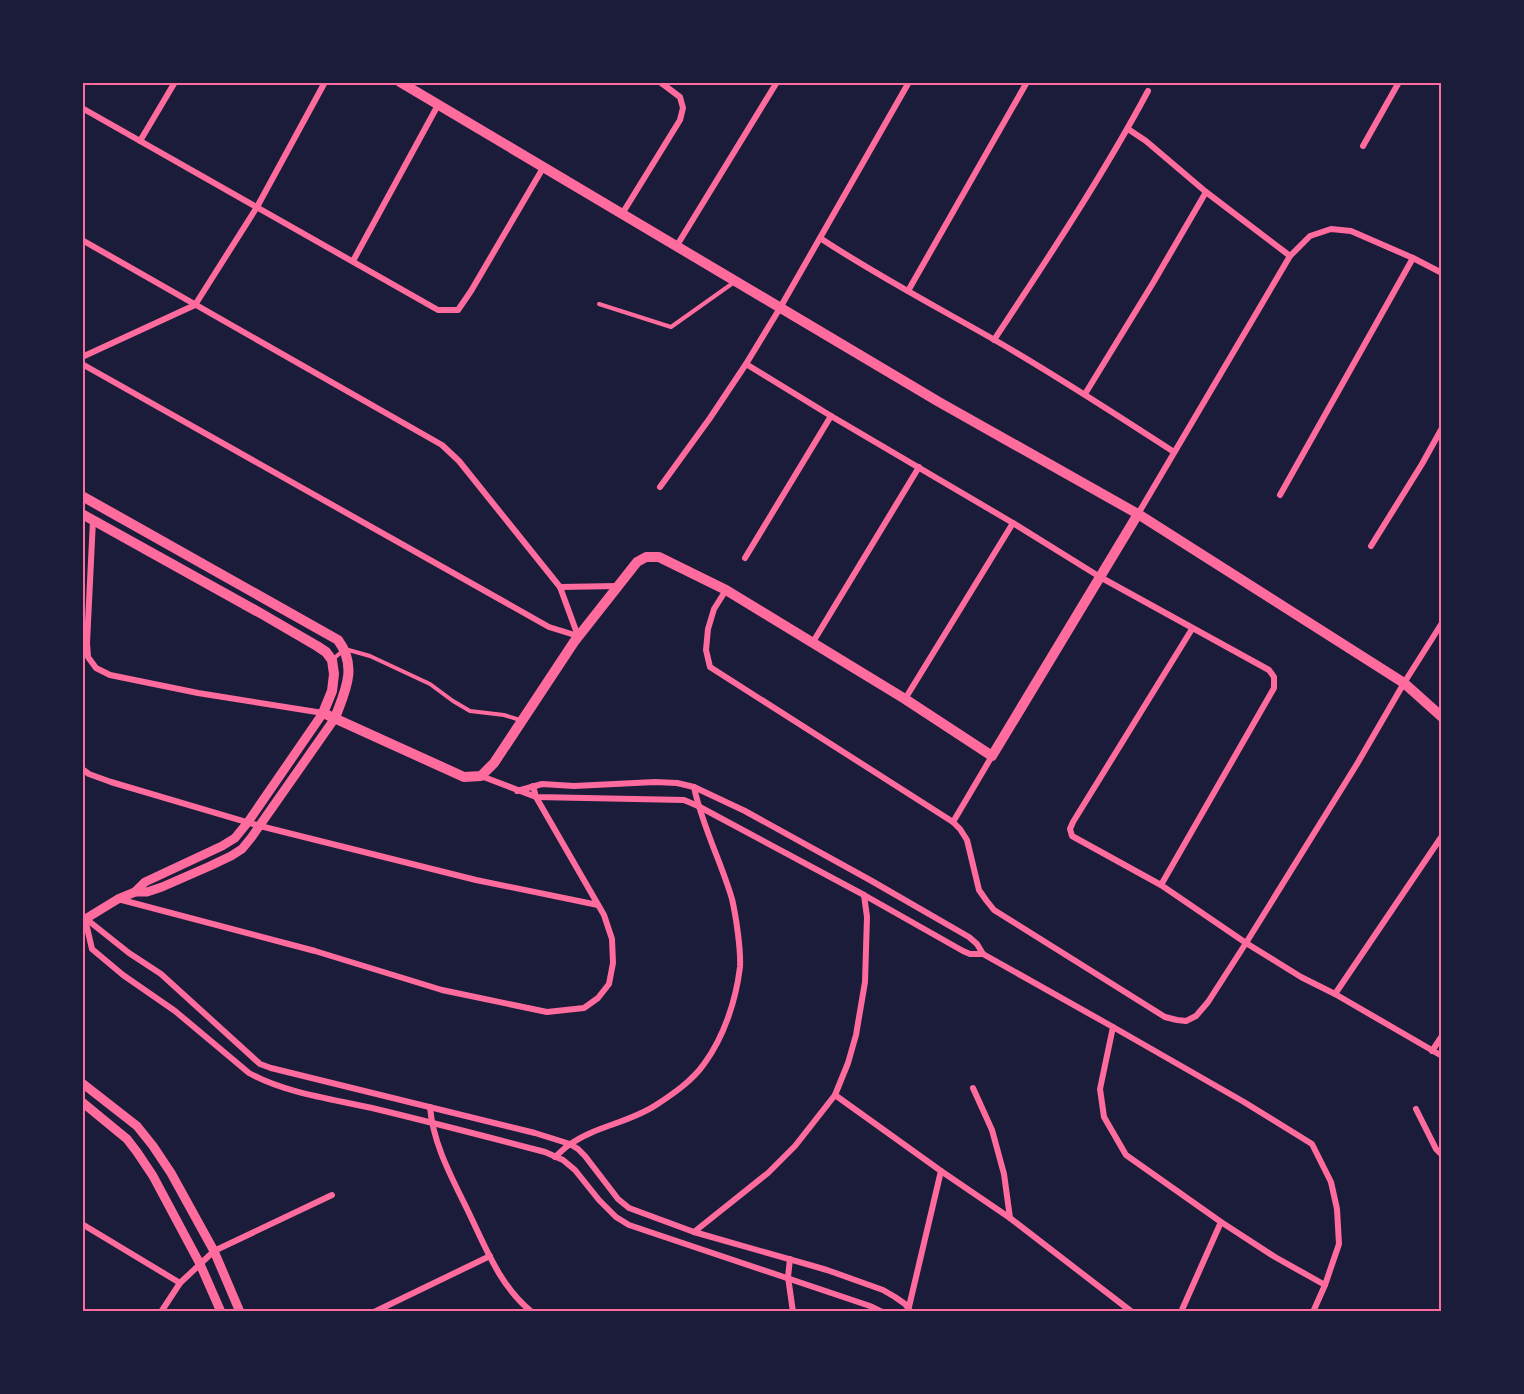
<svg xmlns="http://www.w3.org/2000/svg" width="1524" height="1394" viewBox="0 0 1524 1394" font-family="Karla,sans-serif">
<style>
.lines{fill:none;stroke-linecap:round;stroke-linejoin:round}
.service{stroke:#ff6b9d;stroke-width:4}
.minor{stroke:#ff6b9d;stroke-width:6}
.tertiary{stroke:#ff6b9d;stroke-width:9}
.secondary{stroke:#ff6b9d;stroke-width:10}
.neatline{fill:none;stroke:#ff6b9d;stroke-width:2}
</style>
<rect width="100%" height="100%" fill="#1b1b3a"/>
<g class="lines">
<!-- service -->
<g class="service">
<polyline points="599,304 671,327 733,283"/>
<polyline points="332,660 345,649 370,656 430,684 453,701 470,711 504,715 520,720"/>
</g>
<!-- minor -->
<g class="minor">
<polyline points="82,108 438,310 458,310 471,291 543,168"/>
<polyline points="1128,129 1146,141 1206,192 1290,256"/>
<polyline points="140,141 175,82"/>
<polyline points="1363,146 1399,82"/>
<polyline points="622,214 680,120 683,108 680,97 660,82"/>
<path d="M820,238C876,275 935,306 993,339C1054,374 1114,413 1174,452"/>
<polyline points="82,240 442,445 459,461 560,587 578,636"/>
<polyline points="676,247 777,82"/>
<polyline points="353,261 438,105"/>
<polyline points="908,291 1027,82"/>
<path d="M994,340C1048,258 1102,177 1148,91"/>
<polyline points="82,357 195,305 257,207 325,82"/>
<polyline points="82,364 549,627 578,636"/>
<polyline points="746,364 831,416 1013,523 1100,577 1269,670 1274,677 1274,688 1161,885"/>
<polyline points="1085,394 1153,283 1206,192"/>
<polyline points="660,487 710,418 746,364 780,308 909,82"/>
<polyline points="1280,495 1413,258"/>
<polyline points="1138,514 1290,256 1310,236 1331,229 1351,231 1413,258 1442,273"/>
<polyline points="93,520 87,643 88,657 96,668 110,675 198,693 323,713"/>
<polyline points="1371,546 1422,464 1442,428"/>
<polyline points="745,558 831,416"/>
<polyline points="560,587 618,586"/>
<polyline points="726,590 714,609 708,629 706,650 710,667 953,822 960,829 967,840 979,890 986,900 994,910 1165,1017 1177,1020 1186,1021 1196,1016 1208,1002 1246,943 1357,764 1404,683 1442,623"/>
<polyline points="1192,629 1073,822 1070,829 1072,836 1161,885 1246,943 1301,977 1335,994 1442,1056"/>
<polyline points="813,642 919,467"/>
<polyline points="905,699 1013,523"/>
<polyline points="82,769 89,774 111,782 260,826 476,880 598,905"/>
<polyline points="481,776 536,797 684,800 698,806 864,895 963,951 970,954 983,954"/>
<polyline points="517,791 542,784 574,786 655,782 677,783 694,787 745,811 870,880 969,937 977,944 983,954 1113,1027 1100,1089 1104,1117 1126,1155 1221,1222 1275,1257 1325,1285"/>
<polyline points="953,822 992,756"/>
<polyline points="118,899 315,951 442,990 547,1012 584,1008 598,998 609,984 613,963 612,939 604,915 536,797 533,786"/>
<polyline points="82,915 85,918 129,953 161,974 260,1064 271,1068 535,1133 570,1144 578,1149 585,1156 618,1199 629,1208 694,1232 827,1270 883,1290 895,1297 905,1304 911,1312"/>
<path d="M85,919L92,949L123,975L175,1011L249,1073C285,1093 332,1099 372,1108C430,1122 488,1137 545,1152L563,1160L575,1170L599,1200L616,1217L629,1225L870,1306L882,1312"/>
<polyline points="1335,994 1442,836"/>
<polyline points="1113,1027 1244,1102 1312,1144 1331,1182 1337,1209 1339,1244 1325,1285 1313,1312"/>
<polyline points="1432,1051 1442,1036"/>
<polyline points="973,1088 992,1130 1004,1174 1010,1218"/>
<polyline points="835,1095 941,1171 1010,1218 1132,1312"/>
<path d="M430,1107C433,1144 452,1178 468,1211C485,1246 500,1287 532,1312"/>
<polyline points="1416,1109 1436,1149 1442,1155"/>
<path d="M555,1157C560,1153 564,1148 569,1145C595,1126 629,1123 656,1105C673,1094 692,1081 704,1064C724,1037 736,1000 740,967C741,950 736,916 732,899C721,861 702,826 694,787"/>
<polyline points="82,1224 180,1283"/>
<polyline points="694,1232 768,1173 795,1146 835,1095 848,1063 856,1035 865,982 867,917 864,895"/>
<polyline points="790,1259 788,1277 793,1312"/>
<polyline points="908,1311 941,1171"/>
<polyline points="161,1312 180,1283 214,1251 332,1195"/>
<polyline points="374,1312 490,1256"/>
<polyline points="1181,1312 1221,1222"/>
</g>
<!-- tertiary -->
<g class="tertiary">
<polyline points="135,892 145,882 222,846 235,838 248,822 323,713"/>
<polyline points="82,921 118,899 135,892 147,892 162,887 210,866 231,856 242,849 251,838 335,718"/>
<polyline points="82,1083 137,1126 153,1146 171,1173 214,1251 240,1312"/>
<polyline points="82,1102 127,1139 137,1152 153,1176 200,1264 221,1312"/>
</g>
<!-- secondary -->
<g class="secondary">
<polyline points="400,82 939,402 1138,514 1404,683 1442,717"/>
<path d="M82,496L338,640C358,667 345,691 335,718"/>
<polyline points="82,514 262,614 317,646 326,652 332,660 334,674 332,691 323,713 464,777 481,776 494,763 574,642 637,562 646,557 659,557 726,590 905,699 992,756 1138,514"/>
</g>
</g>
<!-- border -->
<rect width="1524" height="1394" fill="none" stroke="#1b1b3a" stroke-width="168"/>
<rect x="84" y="84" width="1356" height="1226" class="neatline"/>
</svg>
